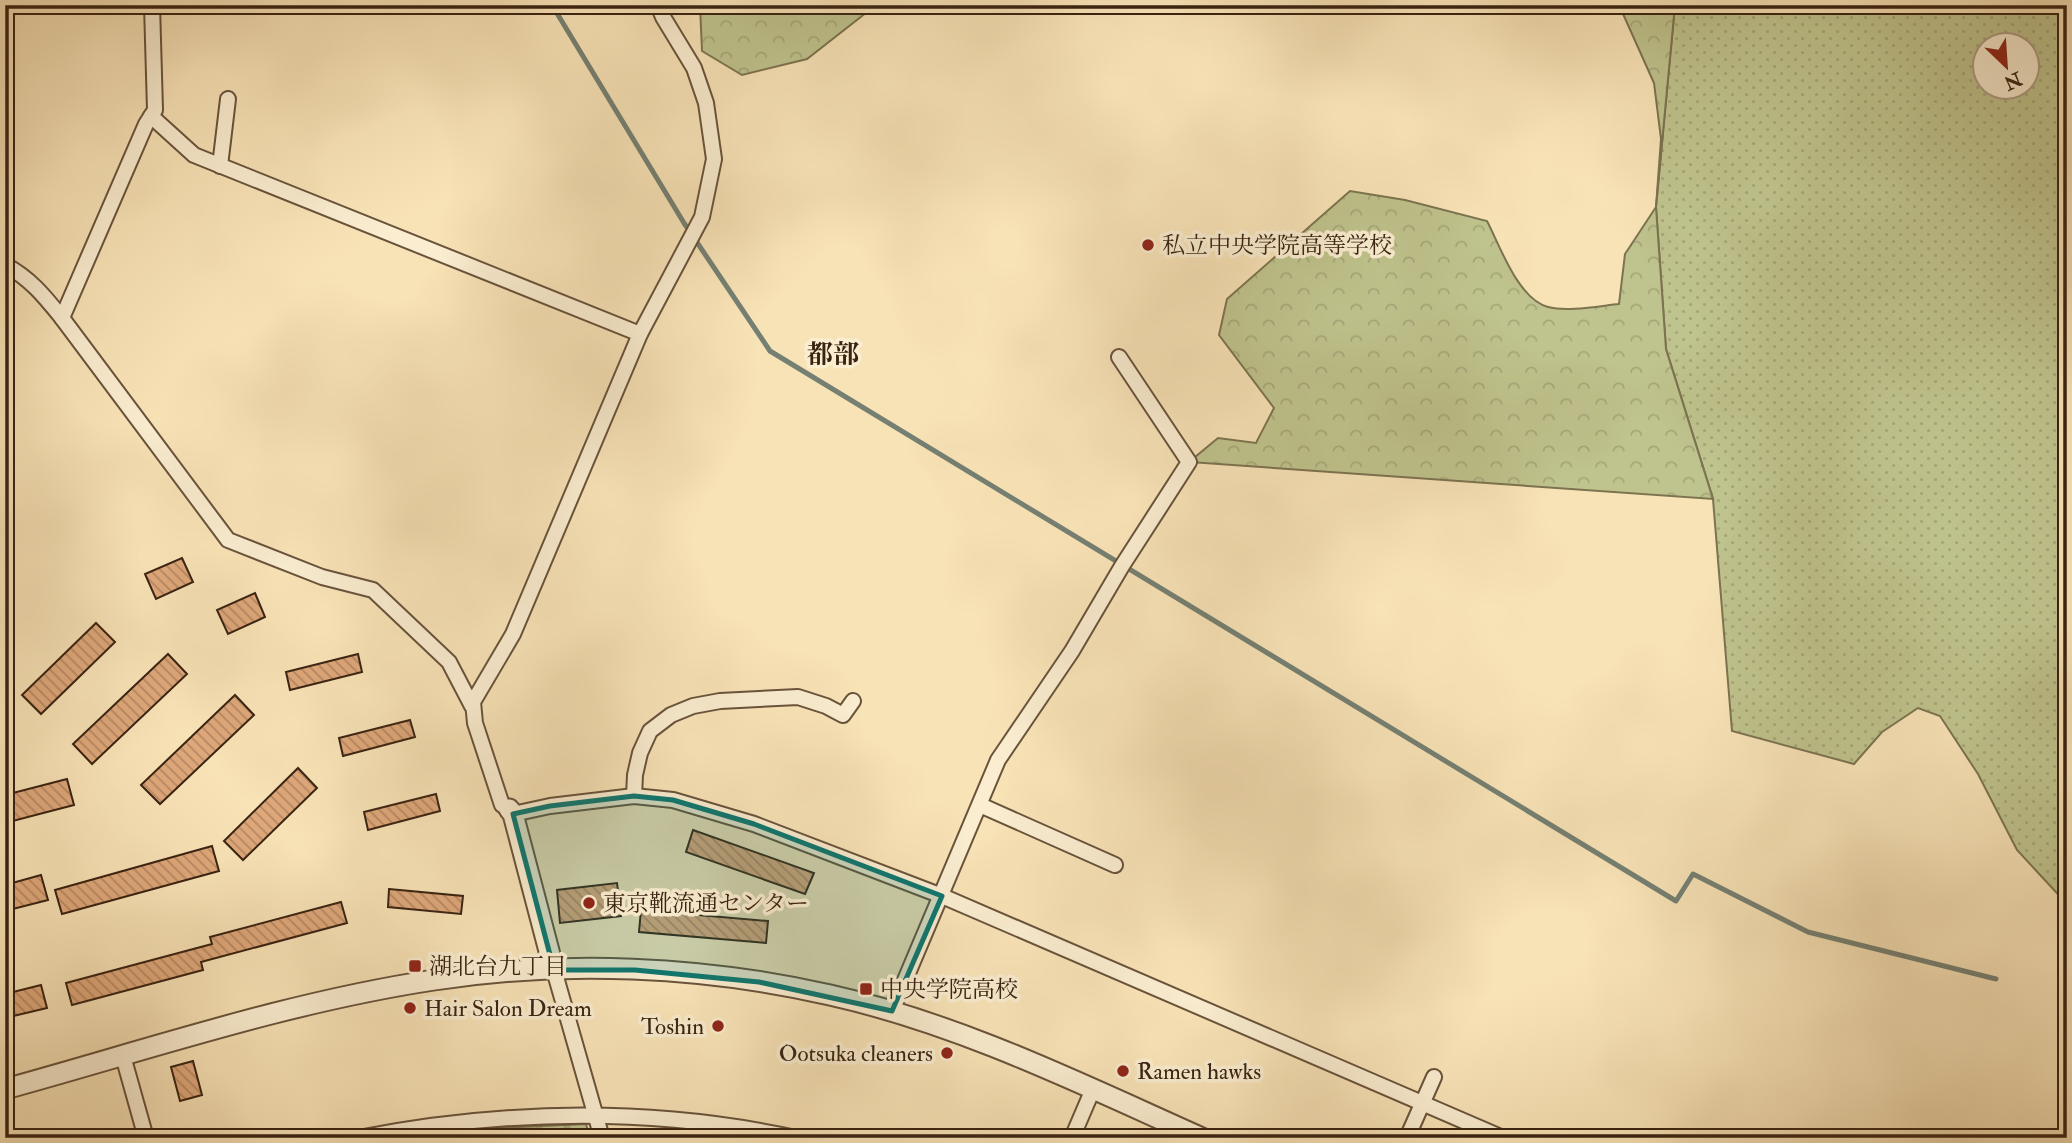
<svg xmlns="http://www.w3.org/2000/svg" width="2072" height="1143" viewBox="0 0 2072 1143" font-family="'IM FELL Double Pica','Noto Serif JP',serif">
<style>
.grass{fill:url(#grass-dots);stroke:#7c7350;stroke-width:2;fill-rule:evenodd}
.forest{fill:url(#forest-crowns);stroke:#7c7350;stroke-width:2}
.cemetery{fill:url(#cemetery-stones);stroke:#7c7350;stroke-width:2}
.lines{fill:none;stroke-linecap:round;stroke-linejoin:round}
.stream{stroke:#758072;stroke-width:5}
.building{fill:url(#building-back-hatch);stroke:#392312;stroke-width:2}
.minor-casing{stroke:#69533b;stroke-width:18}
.tertiary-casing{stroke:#69533b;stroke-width:23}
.minor{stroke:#faedd0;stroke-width:14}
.tertiary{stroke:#faedd0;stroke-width:19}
.marked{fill:#0f766e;fill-opacity:0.2;stroke:#0f766e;stroke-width:5;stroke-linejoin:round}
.poi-dot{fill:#8f2418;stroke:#faedd0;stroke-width:2.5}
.labels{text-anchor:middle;stroke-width:7;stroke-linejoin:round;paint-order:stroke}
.poi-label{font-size:23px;fill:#392312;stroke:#faedd0;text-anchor:start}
.quarter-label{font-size:26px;font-weight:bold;fill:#392312;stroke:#faedd0}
</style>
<defs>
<pattern id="grass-dots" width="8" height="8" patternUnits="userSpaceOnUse" patternTransform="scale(1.75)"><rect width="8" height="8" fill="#bfc38d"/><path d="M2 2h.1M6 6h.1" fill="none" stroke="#a5a779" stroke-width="1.8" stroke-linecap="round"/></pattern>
<pattern id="forest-crowns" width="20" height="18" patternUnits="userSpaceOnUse" patternTransform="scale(1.75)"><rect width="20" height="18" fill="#bfc38d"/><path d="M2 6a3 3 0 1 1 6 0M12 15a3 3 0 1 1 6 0" fill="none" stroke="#a5a779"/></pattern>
<pattern id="cemetery-stones" width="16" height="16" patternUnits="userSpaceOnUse" patternTransform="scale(1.75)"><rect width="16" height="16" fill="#bfc38d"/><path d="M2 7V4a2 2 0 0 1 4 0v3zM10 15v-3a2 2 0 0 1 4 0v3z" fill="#a5a779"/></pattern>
<pattern id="building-back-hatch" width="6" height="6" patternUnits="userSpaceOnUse" patternTransform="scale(1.75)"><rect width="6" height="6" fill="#dfa87a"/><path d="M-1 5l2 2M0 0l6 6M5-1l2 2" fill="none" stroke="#b68863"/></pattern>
</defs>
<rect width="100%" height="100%" fill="#f8e3b7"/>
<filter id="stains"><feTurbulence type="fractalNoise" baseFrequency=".00286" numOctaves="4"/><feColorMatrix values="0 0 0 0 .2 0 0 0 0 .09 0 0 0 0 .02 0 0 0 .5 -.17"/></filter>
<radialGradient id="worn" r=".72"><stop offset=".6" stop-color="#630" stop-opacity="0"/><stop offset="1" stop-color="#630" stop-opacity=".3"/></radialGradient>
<!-- grass -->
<path class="grass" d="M1675,5H2067V904L2017,850L1978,774L1940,716L1918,708L1882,732L1854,764L1732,731L1713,499L1666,349L1656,207ZM1984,46H2026V88H1984Z"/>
<!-- forest -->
<g class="forest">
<polygon points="700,5 876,5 807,59 742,75 702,51"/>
<path d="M1619,5H1675L1656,207L1666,349L1713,499L1189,462L1218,438L1256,443L1274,408L1219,335L1227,299L1350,191L1405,200L1487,221C1500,246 1518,299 1548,307C1567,312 1599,306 1619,304L1625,254L1656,207L1661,139L1654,83Z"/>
</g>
<!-- cemetery -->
<polygon class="cemetery" points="586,1124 590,1138 480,1138 478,1129"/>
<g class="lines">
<!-- stream -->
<polyline class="stream" points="552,5 684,223 770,351 1676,901 1693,874 1808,932 1996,979"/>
</g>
<!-- building -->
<g class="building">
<polygon points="182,558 193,582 156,599 145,574"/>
<polygon points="255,593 265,617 228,634 217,610"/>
<polygon points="96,623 115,642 41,714 22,695"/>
<polygon points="168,654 187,674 92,764 73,744"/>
<polygon points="358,654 362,672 290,690 286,672"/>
<polygon points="235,695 254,715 160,804 141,785"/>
<polygon points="410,720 415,737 343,756 339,738"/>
<polygon points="298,768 317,788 243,860 224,841"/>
<polygon points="67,779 74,805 5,823 5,795"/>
<polygon points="436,794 440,811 368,830 364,812"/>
<polygon points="693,830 814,873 805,894 686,852"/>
<polygon points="212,846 219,871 62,914 55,890"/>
<polygon points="41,875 48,900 5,911 5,885"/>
<polygon points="617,883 621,916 560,923 557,890"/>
<polygon points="389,889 463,896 461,914 388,907"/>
<polygon points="341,902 347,923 201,962 203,970 72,1005 66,983 212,944 210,937"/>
<polygon points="641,910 768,921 766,943 639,932"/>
<polygon points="41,985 47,1008 5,1018 5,994"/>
<polygon points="193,1061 202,1095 180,1101 171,1067"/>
</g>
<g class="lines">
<defs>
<g id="minor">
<polyline points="152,5 155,110 146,124 62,318 228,540 322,577 373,590 449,662 472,706"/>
<polyline points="151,116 194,155 640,334"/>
<polyline points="220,166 228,99"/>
<path d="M5,265C30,278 45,297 62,318"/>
<polyline points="634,796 635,775 640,753 650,731 671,715 693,706 720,701 798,697 826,706 843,715 853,701"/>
<polyline points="980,805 1115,865"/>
<polyline points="509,809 502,805 475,723 473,702 513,634 640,334 702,217 714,159 706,103 694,68 663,17 658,5"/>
<polyline points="513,814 550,806 634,796 673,800 754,824 942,896 1503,1138"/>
<polyline points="554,970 602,1138"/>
<polyline points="892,1011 998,760 1072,651 1122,566 1189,462 1119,357"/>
<polyline points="123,1056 146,1138"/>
<path d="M358,1138C502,1110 652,1107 796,1138"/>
<polyline points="1072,1138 1093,1089"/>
<polyline points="1407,1138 1434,1077"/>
</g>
<g id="tertiary">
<polyline points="509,809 513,814 554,970"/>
<path d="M5,1089C147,1050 288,1002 434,980C563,960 703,966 830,995C960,1024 1081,1084 1202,1138"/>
</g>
</defs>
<!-- minor casing -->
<use href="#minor" class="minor-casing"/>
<!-- tertiary casing -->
<use href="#tertiary" class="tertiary-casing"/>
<!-- minor -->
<use href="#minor" class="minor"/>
<!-- tertiary -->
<use href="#tertiary" class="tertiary"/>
</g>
<!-- marked area -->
<path class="marked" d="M634,796L673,800L754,824L942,896L892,1011L759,982L635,970H554L513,814L550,806Z"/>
<!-- markers -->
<g class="poi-dot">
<circle cx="1148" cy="245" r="7"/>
<circle cx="589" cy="903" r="7"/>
<rect x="408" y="959" width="14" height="14" rx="3.5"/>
<rect x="859" y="982" width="14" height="14" rx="3.5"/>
<circle cx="410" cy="1008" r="7"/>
<circle cx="718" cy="1026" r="7"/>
<circle cx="947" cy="1053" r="7"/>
<circle cx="1123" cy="1071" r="7"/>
</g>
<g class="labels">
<!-- poi labels -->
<g class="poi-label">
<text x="1162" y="253">私立中央学院高等学校</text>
<text x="603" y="911">東京靴流通センター</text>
<text x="429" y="974">湖北台九丁目</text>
<text x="880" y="997">中央学院高校</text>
<text x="424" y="1016">Hair Salon Dream</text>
<text x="704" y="1034" text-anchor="end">Toshin</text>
<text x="933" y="1061" text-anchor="end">Ootsuka cleaners</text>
<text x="1137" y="1079">Ramen hawks</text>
</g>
<!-- quarter labels -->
<g class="quarter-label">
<text x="833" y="363">都部</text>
</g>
</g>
<!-- margin -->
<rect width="2072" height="1143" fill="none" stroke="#f8e3b7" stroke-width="28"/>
<rect x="7" y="7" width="2058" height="1129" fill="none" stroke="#392312" stroke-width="3.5"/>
<rect x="14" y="14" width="2044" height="1115" fill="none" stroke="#392312" stroke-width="2"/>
<!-- north arrow -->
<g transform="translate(2006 66) rotate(155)"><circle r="33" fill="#faedd0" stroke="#ad9c84" stroke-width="2"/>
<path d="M0-5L12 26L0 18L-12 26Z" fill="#8f2418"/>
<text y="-10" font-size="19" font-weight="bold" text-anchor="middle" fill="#392312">N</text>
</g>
<rect width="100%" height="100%" filter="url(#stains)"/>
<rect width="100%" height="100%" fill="url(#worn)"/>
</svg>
